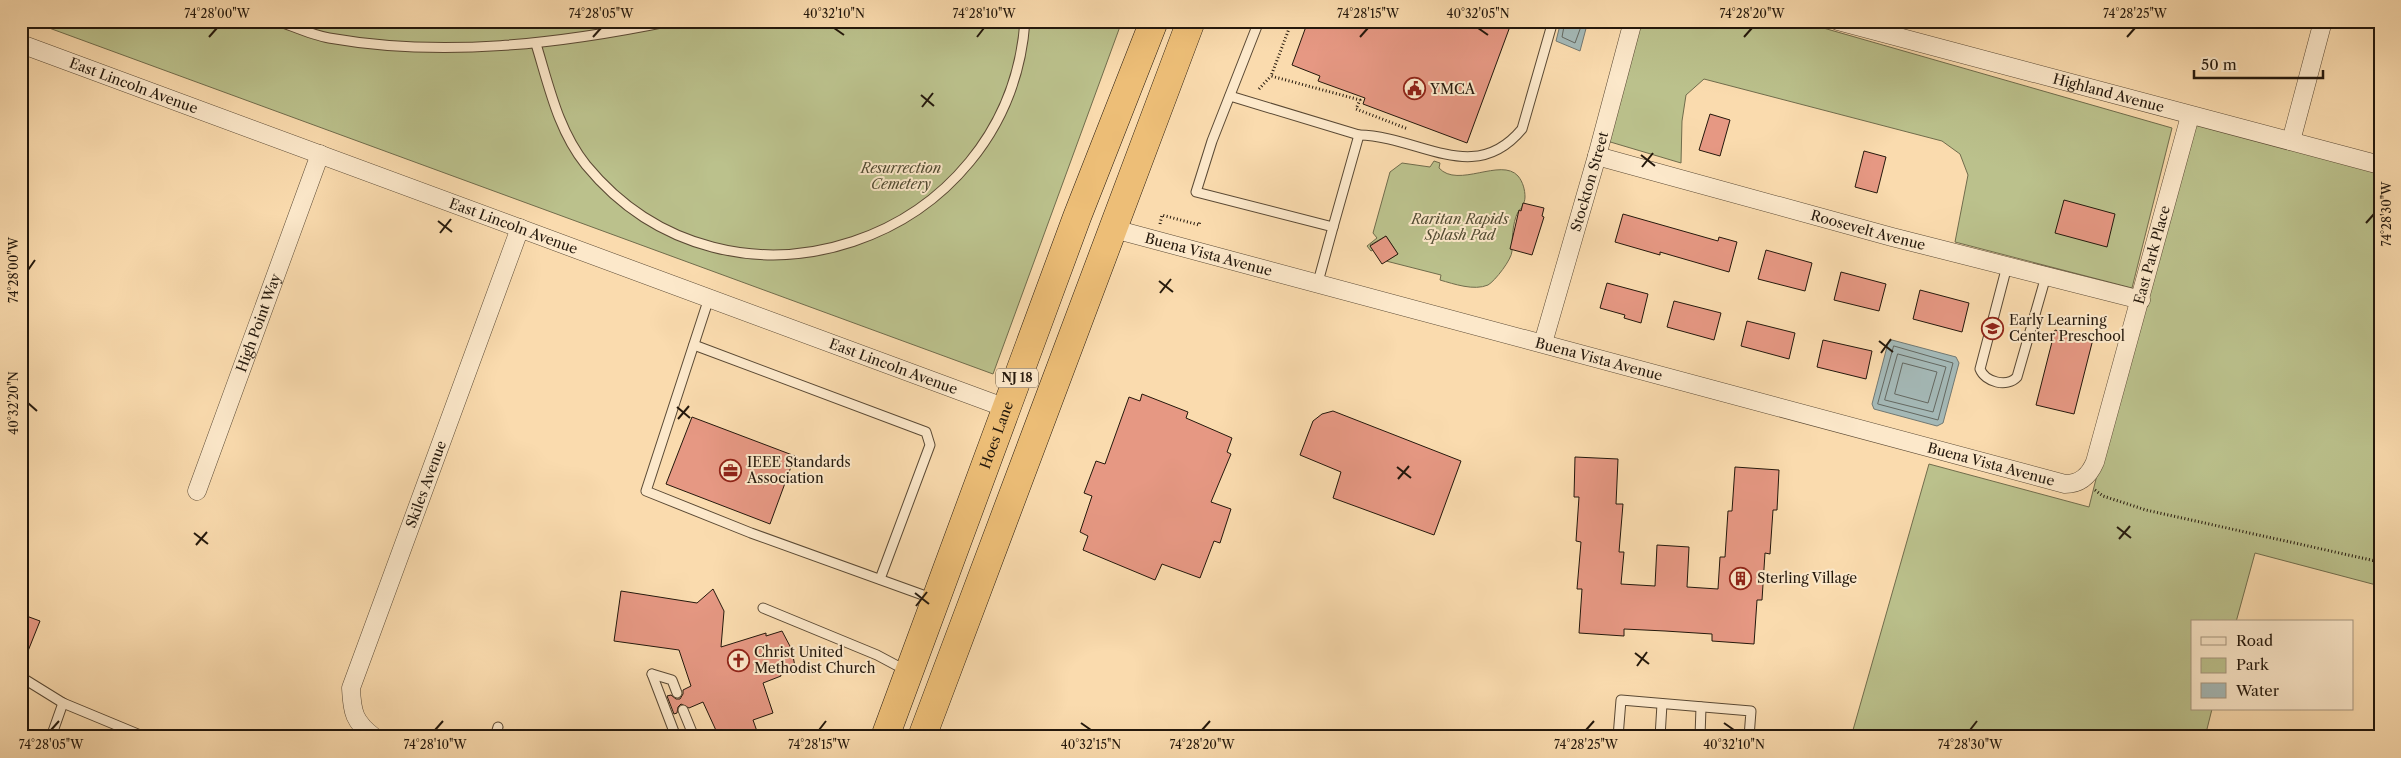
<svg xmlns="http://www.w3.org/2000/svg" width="2401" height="758" viewBox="0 0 2401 758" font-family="'Libre Caslon Text',serif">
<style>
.green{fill:#bbc18c;stroke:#706c4c}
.water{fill:#a4b8b6;stroke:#717872}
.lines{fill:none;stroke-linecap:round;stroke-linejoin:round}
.shore{stroke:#646861;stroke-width:1}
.building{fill:#e69883;stroke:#24180c}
.service-casing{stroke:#5a4934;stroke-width:11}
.minor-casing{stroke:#5a4934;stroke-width:19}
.trunk-casing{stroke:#24180c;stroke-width:29}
.path{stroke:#24180c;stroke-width:3;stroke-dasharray:1 2.5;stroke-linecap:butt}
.service{stroke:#fce8ca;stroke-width:9}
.minor{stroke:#fce8ca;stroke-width:18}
.trunk{stroke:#edbe77;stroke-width:28}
.ticks{fill:none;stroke:#24180c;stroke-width:2}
.labels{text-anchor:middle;stroke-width:4;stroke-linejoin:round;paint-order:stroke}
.shield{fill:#fce8ca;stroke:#655645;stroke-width:1}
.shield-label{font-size:12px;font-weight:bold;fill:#24180c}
.street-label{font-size:14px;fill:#24180c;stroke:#fce8ca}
.poi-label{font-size:14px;fill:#24180c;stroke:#fce8ca;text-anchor:start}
.park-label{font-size:14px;font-style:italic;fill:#514b32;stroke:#fce8ca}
.neatline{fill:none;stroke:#24180c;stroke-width:2}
.ticks-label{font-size:12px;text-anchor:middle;fill:#24180c}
</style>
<rect width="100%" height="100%" fill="#fadbae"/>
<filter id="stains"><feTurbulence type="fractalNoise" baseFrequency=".004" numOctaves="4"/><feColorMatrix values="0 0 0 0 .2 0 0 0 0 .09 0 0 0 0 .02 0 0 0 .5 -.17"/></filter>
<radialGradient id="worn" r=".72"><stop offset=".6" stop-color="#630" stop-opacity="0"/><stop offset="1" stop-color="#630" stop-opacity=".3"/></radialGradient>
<!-- green -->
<g class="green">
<polygon points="30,21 1122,21 993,374"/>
<polygon points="1640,21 1799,21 2172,128 2132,288 1955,242 1968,175 1960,154 1942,141 1704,79 1686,95 1682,121 1681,163 1607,141"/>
<polygon points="2190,116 2380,168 2380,586 2255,553 2236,622 2192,622 2192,709 2212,709 2205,737 1851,737 1929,464 2089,507 2165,203"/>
<path d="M1434,161L1440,163L1439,168C1458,189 1501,157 1518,176C1523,182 1525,190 1525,197C1525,203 1521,209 1518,212C1512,223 1512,243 1512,251C1512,259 1495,281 1488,285C1474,291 1454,284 1440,280L1441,275L1386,261L1398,254L1386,236L1370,245L1373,250L1371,251L1367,246L1377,238L1373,233L1390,172L1402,163L1430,167Z"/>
</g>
<!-- water -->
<g class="water">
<polygon points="1561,21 1588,21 1580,51 1556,41"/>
<polygon points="1892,340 1956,357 1959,363 1943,423 1937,426 1874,409 1872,404 1888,343"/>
</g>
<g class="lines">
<!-- shore -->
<g class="shore">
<polyline points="1565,21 1562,37 1575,43 1583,21"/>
<polygon points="1894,346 1953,363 1938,420 1878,404"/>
<polygon points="1898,354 1946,367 1933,412 1885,400"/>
<polygon points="1903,363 1937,372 1928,403 1895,394"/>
</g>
</g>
<!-- building -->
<g class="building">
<polygon points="1308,21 1512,21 1467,143 1363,104 1365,98 1318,81 1320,76 1292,65"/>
<polygon points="1710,114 1730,120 1720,156 1699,150"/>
<polygon points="1864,151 1886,157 1877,193 1855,187"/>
<polygon points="2064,200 2115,214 2107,247 2055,233"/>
<polygon points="1523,203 1544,208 1542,216 1544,217 1532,255 1510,249 1519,210 1521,211"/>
<polygon points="1623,214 1718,241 1719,237 1737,242 1729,272 1660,252 1660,255 1615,242"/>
<polygon points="1386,236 1398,254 1382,264 1370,246"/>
<polygon points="1766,250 1812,263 1805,291 1758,279"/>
<polygon points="1841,272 1886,284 1879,311 1834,300"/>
<polygon points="1607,283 1648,294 1641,323 1624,318 1625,315 1600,308"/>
<polygon points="1920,290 1969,303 1962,332 1913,319"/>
<polygon points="1674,301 1721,313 1714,340 1667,327"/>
<polygon points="1747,321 1795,333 1789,359 1741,346"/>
<polygon points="2055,330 2093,339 2074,414 2036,405"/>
<polygon points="1823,340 1872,351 1866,379 1817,367"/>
<polygon points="1142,394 1188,412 1186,418 1232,438 1227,452 1231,454 1211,502 1231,509 1220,543 1214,541 1200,578 1162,564 1155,580 1083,550 1088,536 1080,532 1092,496 1084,493 1096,461 1105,464 1129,397 1140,401"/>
<polygon points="1333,411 1461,461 1434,535 1333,498 1341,472 1300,455 1313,421 1322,414"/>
<polygon points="692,417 795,456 770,524 666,484"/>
<polygon points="1575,457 1618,459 1616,504 1623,504 1619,552 1624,552 1621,584 1655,586 1657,545 1689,547 1687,587 1718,589 1720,557 1725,557 1728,511 1732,511 1735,467 1779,470 1777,510 1773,510 1770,554 1765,553 1762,600 1757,600 1754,644 1712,641 1712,634 1665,631 1624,629 1624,636 1579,633 1582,589 1577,589 1581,542 1576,541 1579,497 1574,497"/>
<polygon points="713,589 724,611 721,647 766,633 766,636 782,631 792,650 795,667 780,672 781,676 763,683 773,713 753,720 759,737 719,737 703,702 689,708 681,704 678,707 677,713 674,714 667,696 671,695 676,699 680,699 683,694 683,690 691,686 679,650 614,641 621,591 697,603"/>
<polygon points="21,614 40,621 22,666 21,666"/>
</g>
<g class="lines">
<defs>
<g id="service">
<path d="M278,21C295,27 312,35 329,38C443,58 559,44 671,21"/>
<polyline points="1259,21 1212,141 1196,192 1333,227 1318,282"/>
<path d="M536,44C549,86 558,130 586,165C729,339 1009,243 1025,21"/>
<polyline points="1230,96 1359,135 1333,227"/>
<path d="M1359,135C1420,136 1474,187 1522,129L1553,21"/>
<path d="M2007,266L1980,369C1985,382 2007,388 2017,377L2046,276"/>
<polyline points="709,298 646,491 751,533 934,599"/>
<polyline points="694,345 926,432 930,445 880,579"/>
<polyline points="763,608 877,655 907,671"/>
<polyline points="652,674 676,737"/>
<polyline points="652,674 672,680 677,693"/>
<polyline points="21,677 63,703 145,737"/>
<polyline points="683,710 694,737"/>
<polyline points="51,737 63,703"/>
<polyline points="495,737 498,727"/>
<polyline points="1618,737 1621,700 1751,711 1749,737"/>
<polyline points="1660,737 1662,704"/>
<polyline points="1700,737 1701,707"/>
</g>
<g id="minor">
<path id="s1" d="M1838,21L2380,165"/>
<path id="s2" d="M21,44L1006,408"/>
<polyline points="2291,141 2323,21"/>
<path id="s3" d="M1597,156L1892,237L2141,300"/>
<path id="s4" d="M1114,229L2065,484C2080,484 2089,476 2095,462L2190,116"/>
<path id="s5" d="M1543,343L1597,156L1633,21"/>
<path id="s6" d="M197,491L320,154"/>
<path id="s7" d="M374,737C354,722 352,712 351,688L520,228"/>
</g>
<g id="trunk">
<path id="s8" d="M885,737L1077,217L1154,21"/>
<polyline points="922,737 1191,21"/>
</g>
</defs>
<!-- service casing -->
<use href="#service" class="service-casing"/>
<!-- minor casing -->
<use href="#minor" class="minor-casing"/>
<!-- trunk casing -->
<use href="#trunk" class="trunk-casing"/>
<!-- path -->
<g class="path">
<polyline points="1292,21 1271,76 1360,100 1356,109 1408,129"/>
<polyline points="1259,89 1271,76"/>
<polyline points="1160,224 1162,215 1199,225 1200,221"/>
<polyline points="2095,490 2103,496 2146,510 2380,562"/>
</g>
<!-- service -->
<use href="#service" class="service"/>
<!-- minor -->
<use href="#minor" class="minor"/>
<!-- trunk -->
<use href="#trunk" class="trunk"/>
</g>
<!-- ticks -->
<path class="ticks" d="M834,28L844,35M1478,28L1488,35M209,37L217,28M593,37L601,28M977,37L984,28M1360,37L1368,28M1744,37L1752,28M2127,37L2135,28M921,95L934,106M922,107L933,93M1641,155L1655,166M1642,167L1653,153M438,221L452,232M2366,223L2374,214M440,233L451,219M28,270L35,260M1159,281L1173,292M1160,293L1171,279M1879,341L1893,352M1881,353L1891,339M28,403L37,411M677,407L690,418M678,419L689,406M1397,467L1411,478M1398,479L1409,466M2117,527L2131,538M194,533L208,544M2119,539L2130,526M196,545L207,532M915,593L929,604M916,606L927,592M1635,653L1649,664M1637,666L1647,652M1081,723L1091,730M1724,723L1734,730M51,730L59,721M435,730L443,721M819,730L826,721M1202,730L1210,721M1586,730L1594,721M1970,730L1977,721"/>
<!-- icons -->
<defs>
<symbol id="civic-ring" viewBox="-11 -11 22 22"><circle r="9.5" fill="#fce8ca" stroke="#8f2418" stroke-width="1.5"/><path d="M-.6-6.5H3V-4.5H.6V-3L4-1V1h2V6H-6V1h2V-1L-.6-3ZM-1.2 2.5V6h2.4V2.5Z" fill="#8f2418"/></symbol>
<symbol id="school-ring" viewBox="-11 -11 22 22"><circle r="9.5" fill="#fce8ca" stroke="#8f2418" stroke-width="1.5"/><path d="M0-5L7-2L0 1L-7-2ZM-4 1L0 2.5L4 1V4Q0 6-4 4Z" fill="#8f2418"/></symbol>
<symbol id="office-ring" viewBox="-11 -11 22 22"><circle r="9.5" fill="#fce8ca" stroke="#8f2418" stroke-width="1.5"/><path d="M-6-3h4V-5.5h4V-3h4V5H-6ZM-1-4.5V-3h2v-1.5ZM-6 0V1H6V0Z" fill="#8f2418"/></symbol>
<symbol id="building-ring" viewBox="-11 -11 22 22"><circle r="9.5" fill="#fce8ca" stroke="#8f2418" stroke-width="1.5"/><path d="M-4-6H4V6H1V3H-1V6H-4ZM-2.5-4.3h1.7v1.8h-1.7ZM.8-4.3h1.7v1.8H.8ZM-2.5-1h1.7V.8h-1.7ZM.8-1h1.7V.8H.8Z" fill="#8f2418"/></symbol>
<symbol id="church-ring" viewBox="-11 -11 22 22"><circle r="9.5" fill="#fce8ca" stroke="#8f2418" stroke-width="1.5"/><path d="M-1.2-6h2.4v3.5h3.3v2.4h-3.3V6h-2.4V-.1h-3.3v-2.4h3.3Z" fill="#8f2418"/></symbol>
</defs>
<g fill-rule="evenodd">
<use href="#civic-ring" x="1402" y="76" width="25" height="25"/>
<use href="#school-ring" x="1980" y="316" width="25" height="25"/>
<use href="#office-ring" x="718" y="458" width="25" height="25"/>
<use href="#building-ring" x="1728" y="566" width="25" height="25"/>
<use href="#church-ring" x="726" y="648" width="25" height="25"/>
</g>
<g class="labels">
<!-- shield labels -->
<rect class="shield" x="996" y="368.5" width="42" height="19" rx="4"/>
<g class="shield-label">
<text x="1017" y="382">NJ 18</text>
</g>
<!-- street labels -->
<g class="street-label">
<text dy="5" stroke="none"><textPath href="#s2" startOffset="120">East Lincoln Avenue</textPath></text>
<text dy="5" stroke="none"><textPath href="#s1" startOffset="280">Highland Avenue</textPath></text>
<text dy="5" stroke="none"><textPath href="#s5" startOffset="168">Stockton Street</textPath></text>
<text dy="5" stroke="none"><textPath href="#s2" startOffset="525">East Lincoln Avenue</textPath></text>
<text dy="5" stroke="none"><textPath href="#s3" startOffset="281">Roosevelt Avenue</textPath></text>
<text dy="5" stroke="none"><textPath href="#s4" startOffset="98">Buena Vista Avenue</textPath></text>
<text dy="5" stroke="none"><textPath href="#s4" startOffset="1239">East Park Place</textPath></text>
<text dy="5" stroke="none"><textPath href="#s6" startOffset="179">High Point Way</textPath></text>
<text dy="5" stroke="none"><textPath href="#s4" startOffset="502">Buena Vista Avenue</textPath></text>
<text dy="5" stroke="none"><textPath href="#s2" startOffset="930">East Lincoln Avenue</textPath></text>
<text dy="5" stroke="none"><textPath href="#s8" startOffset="322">Hoes Lane</textPath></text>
<text dy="5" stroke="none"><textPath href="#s4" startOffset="908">Buena Vista Avenue</textPath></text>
<text dy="5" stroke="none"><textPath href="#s7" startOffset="274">Skiles Avenue</textPath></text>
</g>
<!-- poi labels -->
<g class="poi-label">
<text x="1430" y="94">YMCA</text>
<text x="2009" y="325">Early Learning<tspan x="2009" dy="16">Center Preschool</tspan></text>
<text x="747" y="467">IEEE Standards<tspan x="747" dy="16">Association</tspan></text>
<text x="1757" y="583">Sterling Village</text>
<text x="754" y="657">Christ United<tspan x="754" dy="16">Methodist Church</tspan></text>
</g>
<!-- park labels -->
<g class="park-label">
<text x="901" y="173">Resurrection<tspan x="901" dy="16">Cemetery</tspan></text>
<text x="1460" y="224">Raritan Rapids<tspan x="1460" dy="16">Splash Pad</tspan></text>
</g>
</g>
<!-- margin -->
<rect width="2401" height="758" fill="none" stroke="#fadbae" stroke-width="55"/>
<!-- legend -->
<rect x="2191" y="620" width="162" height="90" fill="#fce8ca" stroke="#a6957e"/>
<rect x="2201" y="637" width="25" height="8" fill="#fce8ca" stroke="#a6957e"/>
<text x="2236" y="646" font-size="15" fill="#24180c">Road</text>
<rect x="2201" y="658" width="25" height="15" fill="#bbc18c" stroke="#a6957e"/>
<text x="2236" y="670" font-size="15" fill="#24180c">Park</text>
<rect x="2201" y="683" width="25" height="15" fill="#a4b8b6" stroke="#a6957e"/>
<text x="2236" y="696" font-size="15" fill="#24180c">Water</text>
<!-- scale -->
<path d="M2194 70v8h129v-8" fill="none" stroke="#24180c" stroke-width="2.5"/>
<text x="2201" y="70" font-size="15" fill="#24180c" stroke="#fce8ca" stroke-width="4" paint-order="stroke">50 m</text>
<rect x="28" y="28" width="2346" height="702" class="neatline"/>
<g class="ticks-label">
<text x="217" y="18">74°28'00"W</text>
<text x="601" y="18">74°28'05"W</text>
<text x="834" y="18">40°32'10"N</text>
<text x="984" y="18">74°28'10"W</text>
<text x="1368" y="18">74°28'15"W</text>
<text x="1478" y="18">40°32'05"N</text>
<text x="1752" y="18">74°28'20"W</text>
<text x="2135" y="18">74°28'25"W</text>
<text transform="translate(2387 214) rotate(-90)" y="4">74°28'30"W</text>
<text transform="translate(14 270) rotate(-90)" y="4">74°28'00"W</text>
<text transform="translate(14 403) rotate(-90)" y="4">40°32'20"N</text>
<text x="51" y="749">74°28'05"W</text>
<text x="435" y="749">74°28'10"W</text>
<text x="819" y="749">74°28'15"W</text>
<text x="1091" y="749">40°32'15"N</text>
<text x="1202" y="749">74°28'20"W</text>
<text x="1586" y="749">74°28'25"W</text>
<text x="1734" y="749">40°32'10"N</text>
<text x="1970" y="749">74°28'30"W</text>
</g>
<rect width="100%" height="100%" filter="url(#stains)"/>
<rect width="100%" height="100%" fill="url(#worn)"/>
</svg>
